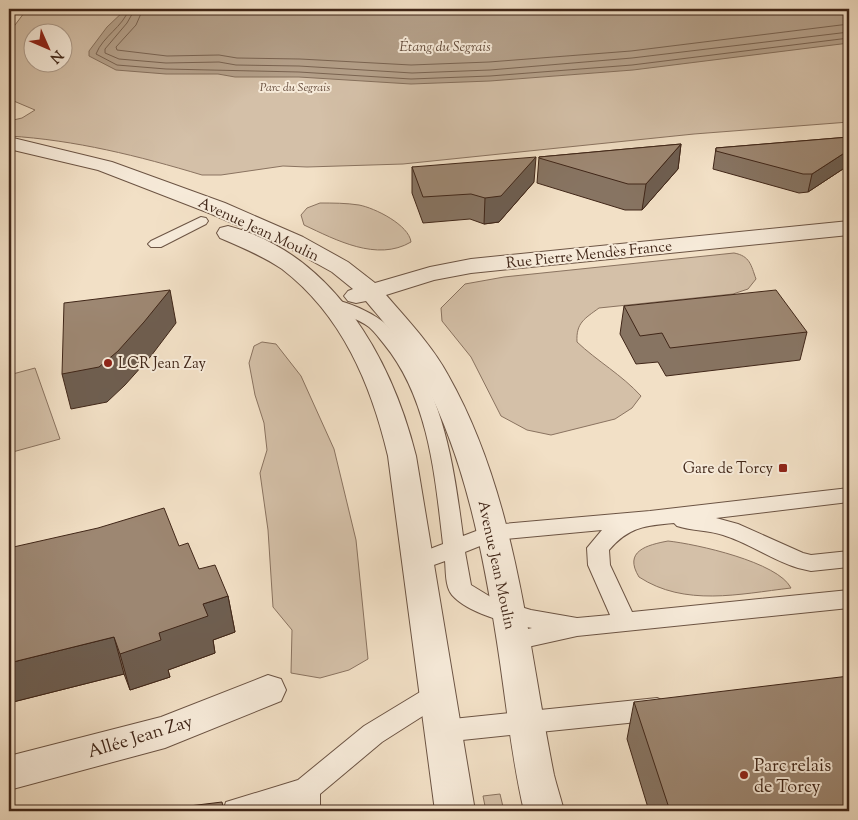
<svg xmlns="http://www.w3.org/2000/svg" width="858" height="820" viewBox="0 0 858 820" font-family="'Sorts Mill Goudy',serif">
<style>
.green{fill:#d4c0a8;stroke:#8a7360;fill-rule:evenodd}
.water{fill:#b5a18b;stroke:#86705d}
.lines{fill:none;stroke-linecap:round;stroke-linejoin:round}
.shore{stroke:#7a6452;stroke-width:1}
.service-casing{stroke:#6c5444;stroke-width:2}
.minor-casing{stroke:#6c5444;stroke-width:2}
.tertiary-casing{stroke:#6c5444;stroke-width:2}
.service{fill:#f7ebda;fill-rule:evenodd}
.minor{fill:#f7ebda;fill-rule:evenodd}
.tertiary{fill:#f7ebda;fill-rule:evenodd}
.wall{fill:#877462;stroke:#402618}
.shaded-wall{fill:#6e5e50;stroke:#402618}
.building{fill:#9d8772;stroke:#402618}
.poi-dot{fill:#8f2418;stroke:#f7ebda;stroke-width:2}
.labels{text-anchor:middle;stroke-width:4;stroke-linejoin:round;paint-order:stroke}
.far-park-label{font-size:12px;font-style:italic;fill:#654c3c;stroke:#f7ebda}
.far-water-label{font-size:14px;font-style:italic;fill:#634b3a;stroke:#f7ebda}
.street-label{font-size:15px;fill:#402618;stroke:#f7ebda}
.poi-label{font-size:15px;fill:#402618;stroke:#f7ebda;text-anchor:start}
.near-street-label{font-size:18px;fill:#402618;stroke:#f7ebda}
.near-poi-label{font-size:18px;fill:#402618;stroke:#f7ebda;text-anchor:start}
</style>
<rect width="100%" height="100%" fill="#f2e0c6"/>
<filter id="stains"><feTurbulence type="fractalNoise" baseFrequency=".004" numOctaves="4"/><feColorMatrix values="0 0 0 0 .2 0 0 0 0 .09 0 0 0 0 .02 0 0 0 .5 -.17"/></filter>
<radialGradient id="worn" r=".72"><stop offset=".6" stop-color="#630" stop-opacity="0"/><stop offset="1" stop-color="#630" stop-opacity=".3"/></radialGradient>
<!-- green -->
<g class="green">
<path d="M27,9H849V122L694,134L403,164L307,167L283,166L221,175H202C139,156 75,140 9,136V121L22,118L35,110L9,99V33ZM32,32H62V62H32Z"/>
<path d="M320,203C333,203 346,203 359,205C375,208 409,225 411,242C377,262 336,240 304,225L301,215L307,208Z"/>
<path d="M734,253C750,256 751,265 756,279L748,289L733,294L599,308C584,319 576,323 577,342C597,361 622,375 641,396L632,408L615,419L551,435L527,430L501,416L471,357L442,321L441,308L465,284L504,277Z"/>
<polygon points="262,342 276,344 301,376 334,449 356,540 368,659 349,670 320,678 291,673 292,630 273,607 268,530 260,473 267,450 264,423 255,395 249,363 254,346"/>
<polygon points="35,368 60,439 9,453 9,375"/>
<path d="M668,541C696,544 778,562 791,588C739,594 685,607 639,577C623,551 647,545 668,541Z"/>
<polygon points="500,794 504,811 486,811 483,796"/>
</g>
<!-- water -->
<polygon class="water" points="126,9 849,9 849,43 633,70 490,81 411,84 299,77 235,77 218,74 166,74 116,70 89,56 89,51 107,27"/>
<g class="lines">
<!-- shore -->
<g class="shore">
<path d="M129,9C123,27 103,36 96,54L117,65L166,69L299,72L411,79L490,76L632,65L849,38"/>
<polyline points="135,9 127,23 105,49 105,53 119,59 166,63 219,62 236,65 299,66 412,73 490,70 632,58 849,32"/>
<polyline points="143,9 136,25 116,47 117,50 167,56 219,55 237,58 300,59 411,65 489,62 631,51 849,24"/>
</g>
<defs>
<g id="service">
<polygon points="201,217 206,218 208,221 206,224 161,247 151,247 148,244 151,241"/>
<path d="M333,299C349,303 369,311 382,321C389,326 394,334 400,341C445,395 454,469 463,536L492,525L650,511L849,488V502L716,518L738,524L803,553L811,555L849,551V567L811,571L798,568C772,560 749,543 723,535C708,530 692,531 677,526L674,523C645,526 630,526 609,550L610,565L632,612L849,590V608L577,636L514,650L506,648L502,641L506,634L532,628C508,623 469,614 452,595C445,587 446,570 445,561L417,571L409,569L406,563L409,557L443,544C435,476 429,399 384,344C379,338 375,332 369,327C357,318 341,314 327,308L325,304L327,300ZM602,530L587,548L588,565L610,615L577,618L531,610L494,599L471,585L465,552L495,540Z"/>
<polygon points="439,683 448,686 451,693 448,700 382,742 320,794 320,811 294,811 293,805 274,811 223,811 226,802 298,780 364,726 430,686"/>
<polygon points="657,698 666,702 670,709 666,716 657,720 443,742 434,739 430,731 434,723 443,720"/>
</g>
<polygon id="minor" points="268,675 281,679 286,690 281,701 165,748 9,790 9,756 161,717"/>
<g id="tertiary">
<path d="M9,137L112,162L225,203L303,237L348,262L375,283L430,267L471,259L849,221V235L471,273L434,280L386,295C407,319 433,347 448,375C517,497 527,641 554,775C557,787 561,799 564,811H524C511,756 506,699 497,642C483,552 465,458 422,377C408,349 385,324 366,301L356,303L348,301L344,296L348,291L353,289L332,272L287,247L209,213L98,170L9,149Z"/>
<path d="M228,226C333,253 392,359 416,456L475,811H435L388,456C371,384 342,315 282,269C263,256 241,247 220,238L217,233L220,228Z"/>
</g>
</defs>
<!-- service casing -->
<use href="#service" class="service-casing"/>
<!-- minor casing -->
<use href="#minor" class="minor-casing"/>
<!-- tertiary casing -->
<use href="#tertiary" class="tertiary-casing"/>
<!-- service -->
<use href="#service" class="service"/>
<!-- minor -->
<use href="#minor" class="minor"/>
<!-- tertiary -->
<use href="#tertiary" class="tertiary"/>
</g>
<!-- wall -->
<g class="wall">
<polygon points="849,137 849,165 808,192 799,193 713,169 716,148"/>
<polygon points="681,144 678,169 642,210 625,210 537,183 539,157"/>
<polygon points="412,167 534,182 499,222 484,224 470,219 423,223 412,193"/>
<polygon points="624,306 807,332 800,360 666,376 658,362 636,364 620,334"/>
<polygon points="179,546 199,569 228,596 235,632 213,640 215,653 168,670 170,677 130,690 124,674 9,703"/>
<polygon points="634,702 849,811 649,811 627,739"/>
</g>
<!-- shaded-wall -->
<g class="shaded-wall">
<polygon points="681,144 678,169 642,210 646,184"/>
<polygon points="849,150 849,165 808,192 812,174"/>
<polygon points="536,157 534,182 499,222 484,224 485,198"/>
<polygon points="170,290 176,323 151,356 125,385 107,402 71,409 62,374"/>
<polygon points="228,596 235,632 213,640 215,653 168,670 170,677 130,690 120,654 159,633 203,604"/>
<polygon points="114,637 124,674 9,703 9,663"/>
</g>
<!-- building -->
<g class="building">
<polygon points="849,137 849,150 812,174 803,174 716,151 716,148"/>
<polygon points="681,144 646,184 628,184 539,158 539,157"/>
<polygon points="536,157 501,196 485,198 471,194 423,197 412,167"/>
<polygon points="170,290 144,322 118,351 99,367 62,374 64,303"/>
<polygon points="776,290 807,332 670,348 662,333 640,336 624,306"/>
<polygon points="164,508 179,546 188,543 199,569 215,565 228,596 203,604 208,616 159,633 161,640 120,654 114,637 9,663 9,548 98,528"/>
<polygon points="849,676 849,811 670,811 634,702"/>
<polygon points="222,802 224,811 148,811"/>
</g>
<!-- markers -->
<g class="poi-dot">
<circle cx="108" cy="363" r="5"/>
<rect x="778" y="463" width="10" height="10" rx="2.5"/>
<circle cx="744" cy="775" r="5"/>
</g>
<g class="labels">
<!-- far-park labels -->
<g class="far-park-label">
<text x="295" y="91">Parc du Segrais</text>
</g>
<!-- far-water labels -->
<g class="far-water-label">
<text x="445" y="51">Étang du Segrais</text>
</g>
<!-- street labels -->
<g class="street-label">
<text transform="translate(259 229) rotate(25)" y="5">Avenue Jean Moulin</text>
<text transform="translate(589 254) rotate(-6)" y="5">Rue Pierre Mendès France</text>
<text transform="translate(497 565) rotate(78)" y="5">Avenue Jean Moulin</text>
</g>
<!-- poi labels -->
<g class="poi-label">
<text x="118" y="368">LCR Jean Zay</text>
<text x="773" y="473" text-anchor="end">Gare de Torcy</text>
</g>
<!-- near-street labels -->
<g class="near-street-label">
<text transform="translate(140 736) rotate(-17)" y="6">Allée Jean Zay</text>
</g>
<!-- near-poi labels -->
<g class="near-poi-label">
<text x="754" y="771">Parc relais<tspan x="754" dy="21">de Torcy</tspan></text>
</g>
</g>
<!-- margin -->
<rect width="858" height="820" fill="none" stroke="#f2e0c6" stroke-width="30"/>
<rect x="10" y="10" width="838" height="800" fill="none" stroke="#402618" stroke-width="2.5"/>
<rect x="15" y="15" width="828" height="790" fill="none" stroke="#402618"/>
<!-- north arrow -->
<g transform="translate(48 48) rotate(135)"><circle r="24" fill="#f7ebda" stroke="#ae9c8c"/>
<path d="M0-4L9 19L0 12L-9 19Z" fill="#8f2418"/>
<text y="-8" font-size="14" font-weight="bold" text-anchor="middle" fill="#402618">N</text>
</g>
<rect width="100%" height="100%" filter="url(#stains)"/>
<rect width="100%" height="100%" fill="url(#worn)"/>
</svg>
